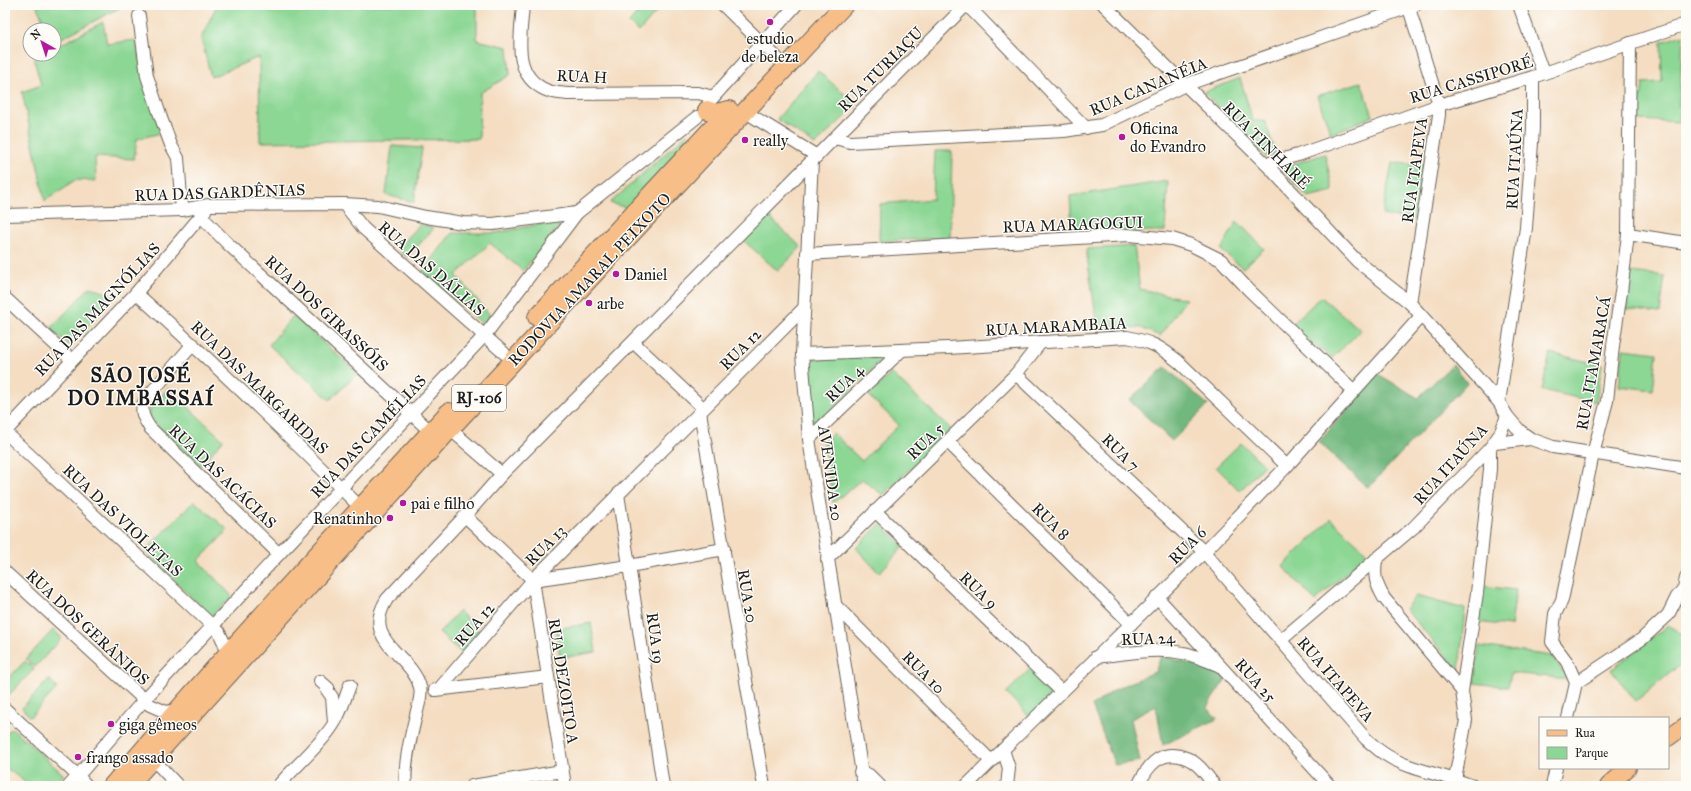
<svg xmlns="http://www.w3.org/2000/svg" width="1691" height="791" viewBox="0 0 1691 791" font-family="'IM FELL Great Primer',serif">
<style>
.green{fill:#8cd794;stroke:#547a58}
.forest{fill:#71b87e;stroke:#466a4d}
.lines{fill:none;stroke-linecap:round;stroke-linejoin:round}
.minor-casing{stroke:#686056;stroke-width:14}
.major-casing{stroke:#686056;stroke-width:18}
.highway-casing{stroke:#686056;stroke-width:20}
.minor{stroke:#fff;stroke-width:12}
.major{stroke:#f7be88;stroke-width:16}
.highway{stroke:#f7be88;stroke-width:18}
.poi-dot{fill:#b5179e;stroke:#fdfcf7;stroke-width:1.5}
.labels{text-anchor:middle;stroke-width:3;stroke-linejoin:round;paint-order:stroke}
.shield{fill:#fdfcf7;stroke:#605f5e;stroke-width:1}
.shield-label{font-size:15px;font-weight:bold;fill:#1c1c1c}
.poi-label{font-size:16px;fill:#1c1c1c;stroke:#fdfcf7;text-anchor:start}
.street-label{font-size:16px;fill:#1c1c1c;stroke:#fdfcf7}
.district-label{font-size:20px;font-weight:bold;letter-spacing:1px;fill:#1c1c1c;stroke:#fdfcf7}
</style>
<rect width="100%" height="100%" fill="#fdfcf7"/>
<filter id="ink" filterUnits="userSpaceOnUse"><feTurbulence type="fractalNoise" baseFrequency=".025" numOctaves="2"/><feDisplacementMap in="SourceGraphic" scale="8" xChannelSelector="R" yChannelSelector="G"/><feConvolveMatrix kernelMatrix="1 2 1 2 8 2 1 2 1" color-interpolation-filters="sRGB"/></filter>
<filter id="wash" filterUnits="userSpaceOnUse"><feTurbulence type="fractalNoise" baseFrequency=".012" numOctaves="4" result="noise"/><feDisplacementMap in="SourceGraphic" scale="16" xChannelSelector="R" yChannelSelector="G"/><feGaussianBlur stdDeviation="0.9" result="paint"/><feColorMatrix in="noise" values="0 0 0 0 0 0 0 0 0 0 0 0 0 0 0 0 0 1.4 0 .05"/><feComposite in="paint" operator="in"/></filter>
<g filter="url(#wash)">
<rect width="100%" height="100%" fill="#f4ddc1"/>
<!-- green -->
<g class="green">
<polygon points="36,5 121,5 121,7 54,42 54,30 48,30"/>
<polygon points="217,5 477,5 477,40 508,47 510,75 480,93 479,139 260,142 259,57 211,77 201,38"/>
<polygon points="645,5 662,5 639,32 629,23"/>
<polygon points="103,22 107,44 135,40 161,133 137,139 134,159 95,157 96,181 75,180 45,201 22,92 41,85 34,59 43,54 54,54 54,48"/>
<polygon points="1683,35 1678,122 1638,120 1643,83 1662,82 1661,42"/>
<polygon points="818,71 857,105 815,145 777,119"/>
<polygon points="1240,78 1253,121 1265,121 1276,154 1266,157 1204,92"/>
<polygon points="1361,82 1373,116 1331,134 1317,96"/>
<polygon points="687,134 691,139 627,208 610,203"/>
<polygon points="392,146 422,148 414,202 386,195"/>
<polygon points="935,151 952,151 950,238 879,241 880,204 933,199"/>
<polygon points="1325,154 1333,191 1308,197 1281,168"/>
<polygon points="1392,163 1428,165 1419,220 1382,215"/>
<polygon points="1168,181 1165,231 1072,232 1070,196"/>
<polygon points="769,217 801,247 778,271 744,241"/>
<polygon points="565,219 523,271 490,243 456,275 490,315 483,324 422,272 452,233 496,233"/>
<polygon points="1237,221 1264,249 1243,268 1221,250"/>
<polygon points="420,224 434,228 407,258 398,249"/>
<polygon points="1134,246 1140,289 1186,299 1160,336 1139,327 1098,330 1086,249"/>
<polygon points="1631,272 1665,276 1660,313 1626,309"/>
<polygon points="90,287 116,296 71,346 50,329"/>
<polygon points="1321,297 1361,330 1332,358 1290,326"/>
<polygon points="293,316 358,373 330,400 269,345"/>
<polygon points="1623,349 1657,353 1653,390 1619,386"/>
<polygon points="1550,353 1602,365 1596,402 1542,390"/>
<polygon points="883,357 881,360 818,424 815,424 813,422 806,363 809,359"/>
<polygon points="891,373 951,429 883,495 862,479 833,503 824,442 833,433 862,461 899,425 869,396"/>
<polygon points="168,388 223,440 200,466 150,419 150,409"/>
<polygon points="1241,443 1264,465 1240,491 1216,467"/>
<polygon points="194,501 228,530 198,561 232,596 211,617 145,551"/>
<polygon points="1331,519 1368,554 1315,601 1283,566"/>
<polygon points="880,524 904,546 879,573 856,548"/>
<polygon points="1482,586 1516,590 1511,626 1477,622"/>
<polygon points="1416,596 1465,609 1459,671 1405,609"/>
<polygon points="459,611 485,635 466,657 439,633"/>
<polygon points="591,623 596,652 560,658 556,629"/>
<polygon points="1668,625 1686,637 1686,660 1636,701 1611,670"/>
<polygon points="53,630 62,638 35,667 26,659"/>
<polygon points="1479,646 1552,656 1568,679 1511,673 1508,687 1474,683"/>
<polygon points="25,661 34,669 6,698 5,696 5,682"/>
<polygon points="1031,668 1054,691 1030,717 1006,693"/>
<polygon points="49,679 57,688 30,717 22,708"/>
<polygon points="12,728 64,775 51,786 30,786 5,767 5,735"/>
</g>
<!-- forest -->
<g class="forest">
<polygon points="1453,364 1467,383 1368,488 1319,442 1378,374 1418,398"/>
<polygon points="1165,367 1208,405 1172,441 1129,400"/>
<polygon points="1161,656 1229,674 1207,707 1217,719 1163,745 1156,706 1131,719 1140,761 1115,765 1092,706 1116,689 1155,672"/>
</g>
</g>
<g filter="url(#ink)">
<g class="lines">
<defs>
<g id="minor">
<path d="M523,5C521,35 511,75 546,90C552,93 561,93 567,94L698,93L713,97"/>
<polyline points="723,5 777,58"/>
<polyline points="967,5 1086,128"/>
<polyline points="1104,5 1266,164 1357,261 1410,303"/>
<polyline points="1519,5 1543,73"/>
<polyline points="139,16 147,76 161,118 171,145 178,158 182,210"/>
<polyline points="709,102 796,5"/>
<polyline points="744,111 817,156"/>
<polyline points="835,138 850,142 1064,131 1102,125 1185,85 1415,5"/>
<polyline points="812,161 802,354 809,439 864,786"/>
<polyline points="1266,164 1298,155 1439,105 1533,77 1686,24"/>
<polyline points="344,204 363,228 504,353"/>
<polyline points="5,215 182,210 209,205 344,204 378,206 426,217 463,223 493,224 577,213"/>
<polyline points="202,217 227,243 431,432"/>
<polyline points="1628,234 1686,243"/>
<polyline points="807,254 1128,235 1172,239 1191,245 1221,260 1248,289 1354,391"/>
<path d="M136,293C213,362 287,434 360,507"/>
<polyline points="5,298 72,360"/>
<polyline points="633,342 703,408"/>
<path d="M193,344L145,400C139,411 144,419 150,428L279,554"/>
<path d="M802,354L948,348L1127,337C1152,342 1159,346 1179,362L1287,466"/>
<path d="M1016,374L1204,552L1366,739C1372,744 1377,749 1383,753C1409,771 1444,774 1473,786"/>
<polyline points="1499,402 1526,228 1533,128 1533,77"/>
<polyline points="700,412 764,786"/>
<polyline points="1507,416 1520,431 1531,439 1553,447 1686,468"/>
<polyline points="450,429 502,474"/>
<polyline points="5,432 219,632 225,645 226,656"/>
<polyline points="5,432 136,293 205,211"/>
<polyline points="809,439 902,350"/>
<polyline points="948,442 1131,624"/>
<polyline points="1495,443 1531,439"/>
<polyline points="618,494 663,786"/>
<polyline points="875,511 1061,691"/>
<polyline points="465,516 533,580"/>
<polyline points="827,559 1016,374 1041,342"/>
<path d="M1376,559C1374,577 1375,582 1384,598L1462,691L1466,720L1455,779"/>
<polyline points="5,572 150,705 166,712 178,710"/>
<polyline points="533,580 565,786"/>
<polyline points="533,580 629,566 724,549"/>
<polyline points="1157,597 1330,786"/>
<polyline points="835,605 991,761"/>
<polyline points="1281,640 1413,528 1490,448 1500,434 1507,416 1499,402 1410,303 1439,115 1439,105 1408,5"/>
<path d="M1096,657C1124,654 1154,647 1183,653C1195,655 1207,661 1218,665"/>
<polyline points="320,681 328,688 327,690 332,697 334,722"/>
<polyline points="1576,683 1642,639 1668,615 1677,597 1684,588 1686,578"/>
<polyline points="439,689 533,580 803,309"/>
<polyline points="435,690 548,677"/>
<polyline points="1462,691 1477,593 1490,469 1490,448"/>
<polyline points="5,709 78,776 87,786"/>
<polyline points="1568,718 1576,683 1567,662 1552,642 1555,614 1562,600 1593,454 1607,401 1613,346 1621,292 1628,234 1630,43"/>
<polyline points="1003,750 1009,768 1007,786"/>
<polyline points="152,758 178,786"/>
<polyline points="860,772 869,775 880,786"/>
<polyline points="69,786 144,700 279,554 485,335 577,213 697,117"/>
<path d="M278,786C296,765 318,748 333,725C341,713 345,698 350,685"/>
<path d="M406,786C403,766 412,731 417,711C419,703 422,694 420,687C411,653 360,642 387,599L465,516L502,474L966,5"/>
<polyline points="472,786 562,771"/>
<polyline points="966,786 1204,552 1287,466 1421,316"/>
<path d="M1138,786C1147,766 1161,748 1186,758C1198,762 1207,776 1215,786"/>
<polyline points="1552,786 1556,768"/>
</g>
<g id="major">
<polyline points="1668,738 1686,725"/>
<polyline points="1608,786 1628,768"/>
</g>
<g id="highway">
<polyline points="707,110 716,113 729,110"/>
<polyline points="537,317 717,123"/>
<path d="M112,786C221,658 335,535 449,412"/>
<polyline points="128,786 450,429 844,5"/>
</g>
</defs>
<!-- minor casing -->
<use href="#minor" class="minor-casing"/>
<!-- major casing -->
<use href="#major" class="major-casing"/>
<!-- highway casing -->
<use href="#highway" class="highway-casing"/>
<!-- minor -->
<use href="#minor" class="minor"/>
<!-- major -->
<use href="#major" class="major"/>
<!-- highway -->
<use href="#highway" class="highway"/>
</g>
</g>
<!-- markers -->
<g class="poi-dot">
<circle cx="770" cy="22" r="4"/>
<circle cx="1122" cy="137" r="4"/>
<circle cx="745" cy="140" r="4"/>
<circle cx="616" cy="274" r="4"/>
<circle cx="589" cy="303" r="4"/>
<circle cx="403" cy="503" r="4"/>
<circle cx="390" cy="518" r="4"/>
<circle cx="111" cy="724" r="4"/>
<circle cx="78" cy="757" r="4"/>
</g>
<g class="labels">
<!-- shield labels -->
<rect class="shield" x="452" y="385" width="54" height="26" rx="3"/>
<g class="shield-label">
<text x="479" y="403">RJ-106</text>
</g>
<!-- poi labels -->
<g class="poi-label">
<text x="770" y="44" text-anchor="middle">estudio<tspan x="770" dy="18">de beleza</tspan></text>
<text x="1130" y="134">Oficina<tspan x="1130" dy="18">do Evandro</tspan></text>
<text x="753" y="146">really</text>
<text x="624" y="280">Daniel</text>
<text x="597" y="309">arbe</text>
<text x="411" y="509">pai e filho</text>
<text x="382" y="524" text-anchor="end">Renatinho</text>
<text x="119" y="730">giga gêmeos</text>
<text x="86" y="763">frango assado</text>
</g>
<!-- street labels -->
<g class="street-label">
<text transform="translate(880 69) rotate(-45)" y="6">RUA TURIAÇU</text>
<text transform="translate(582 76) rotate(3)" y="6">RUA H</text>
<text transform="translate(1471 79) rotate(-17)" y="6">RUA CASSIPORÉ</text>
<text transform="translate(1148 86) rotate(-23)" y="6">RUA CANANÉIA</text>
<text transform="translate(1267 145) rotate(45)" y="6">RUA TINHARÉ</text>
<text transform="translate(1514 159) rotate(-87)" y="6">RUA ITAÚNA</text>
<text transform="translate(1414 170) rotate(-82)" y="6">RUA ITAPEVA</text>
<text transform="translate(220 192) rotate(-2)" y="6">RUA DAS GARDÊNIAS</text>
<text transform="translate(1073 224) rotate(-2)" y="6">RUA MARAGOGUI</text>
<text transform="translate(432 268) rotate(41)" y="6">RUA DAS DÁLIAS</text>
<text transform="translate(589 279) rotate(-47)" y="6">RODOVIA AMARAL PEIXOTO</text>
<text transform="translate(97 309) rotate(-47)" y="6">RUA DAS MAGNÓLIAS</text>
<text transform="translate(327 313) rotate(43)" y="6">RUA DOS GIRASSÓIS</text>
<text transform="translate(1056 326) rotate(-3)" y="6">RUA MARAMBAIA</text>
<text transform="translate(740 349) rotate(-45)" y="6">RUA 12</text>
<text transform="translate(1593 363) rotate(-80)" y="6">RUA ITAMARACÁ</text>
<text transform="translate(844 383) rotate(-44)" y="6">RUA 4</text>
<text transform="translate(260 387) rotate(44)" y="6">RUA DAS MARGARIDAS</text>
<text transform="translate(368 436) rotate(-47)" y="6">RUA DAS CAMÉLIAS</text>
<text transform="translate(925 441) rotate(-44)" y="6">RUA 5</text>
<text transform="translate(1121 452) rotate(45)" y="6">RUA 7</text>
<text transform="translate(1450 464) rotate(-48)" y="6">RUA ITAÚNA</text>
<text transform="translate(831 473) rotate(82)" y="6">AVENIDA 20</text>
<text transform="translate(223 476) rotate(44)" y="6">RUA DAS ACÁCIAS</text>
<text transform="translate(123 520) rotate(43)" y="6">RUA DAS VIOLETAS</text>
<text transform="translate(1051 521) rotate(45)" y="6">RUA 8</text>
<text transform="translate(545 545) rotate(-45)" y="6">RUA 13</text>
<text transform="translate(1187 545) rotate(-45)" y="6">RUA 6</text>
<text transform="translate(979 590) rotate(44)" y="6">RUA 9</text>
<text transform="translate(748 596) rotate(80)" y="6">RUA 20</text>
<text transform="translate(474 624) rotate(-49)" y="6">RUA 12</text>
<text transform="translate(88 627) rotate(43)" y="6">RUA DOS GERÂNIOS</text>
<text transform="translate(656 638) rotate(82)" y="6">RUA 19</text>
<text transform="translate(1148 638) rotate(-2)" y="6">RUA 24</text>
<text transform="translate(924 672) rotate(45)" y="6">RUA 10</text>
<text transform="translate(1336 679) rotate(49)" y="6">RUA ITAPEVA</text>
<text transform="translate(1256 680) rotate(48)" y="6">RUA 25</text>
<text transform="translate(564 681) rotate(81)" y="6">RUA DEZOITO A</text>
</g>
<!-- district labels -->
<g class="district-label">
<text x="141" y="382">SÃO JOSÉ<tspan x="141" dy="23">DO IMBASSAÍ</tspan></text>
</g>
</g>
<!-- margin -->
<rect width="1691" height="791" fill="none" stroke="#fdfcf7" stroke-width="20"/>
<!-- legend -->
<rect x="1539" y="717" width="130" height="52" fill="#fdfcf7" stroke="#a3a29f"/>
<rect x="1547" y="730" width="20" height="6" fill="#f7be88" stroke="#a3a29f"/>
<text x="1575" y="737" font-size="12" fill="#1c1c1c">Rua</text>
<rect x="1547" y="747" width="20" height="12" fill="#8cd794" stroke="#a3a29f"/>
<text x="1575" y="757" font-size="12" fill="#1c1c1c">Parque</text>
<!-- north arrow -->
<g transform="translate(42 42) rotate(321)"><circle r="19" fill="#fdfcf7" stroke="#a3a29f"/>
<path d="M0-3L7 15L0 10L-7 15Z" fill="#b5179e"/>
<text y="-6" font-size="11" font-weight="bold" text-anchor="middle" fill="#1c1c1c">N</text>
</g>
</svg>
